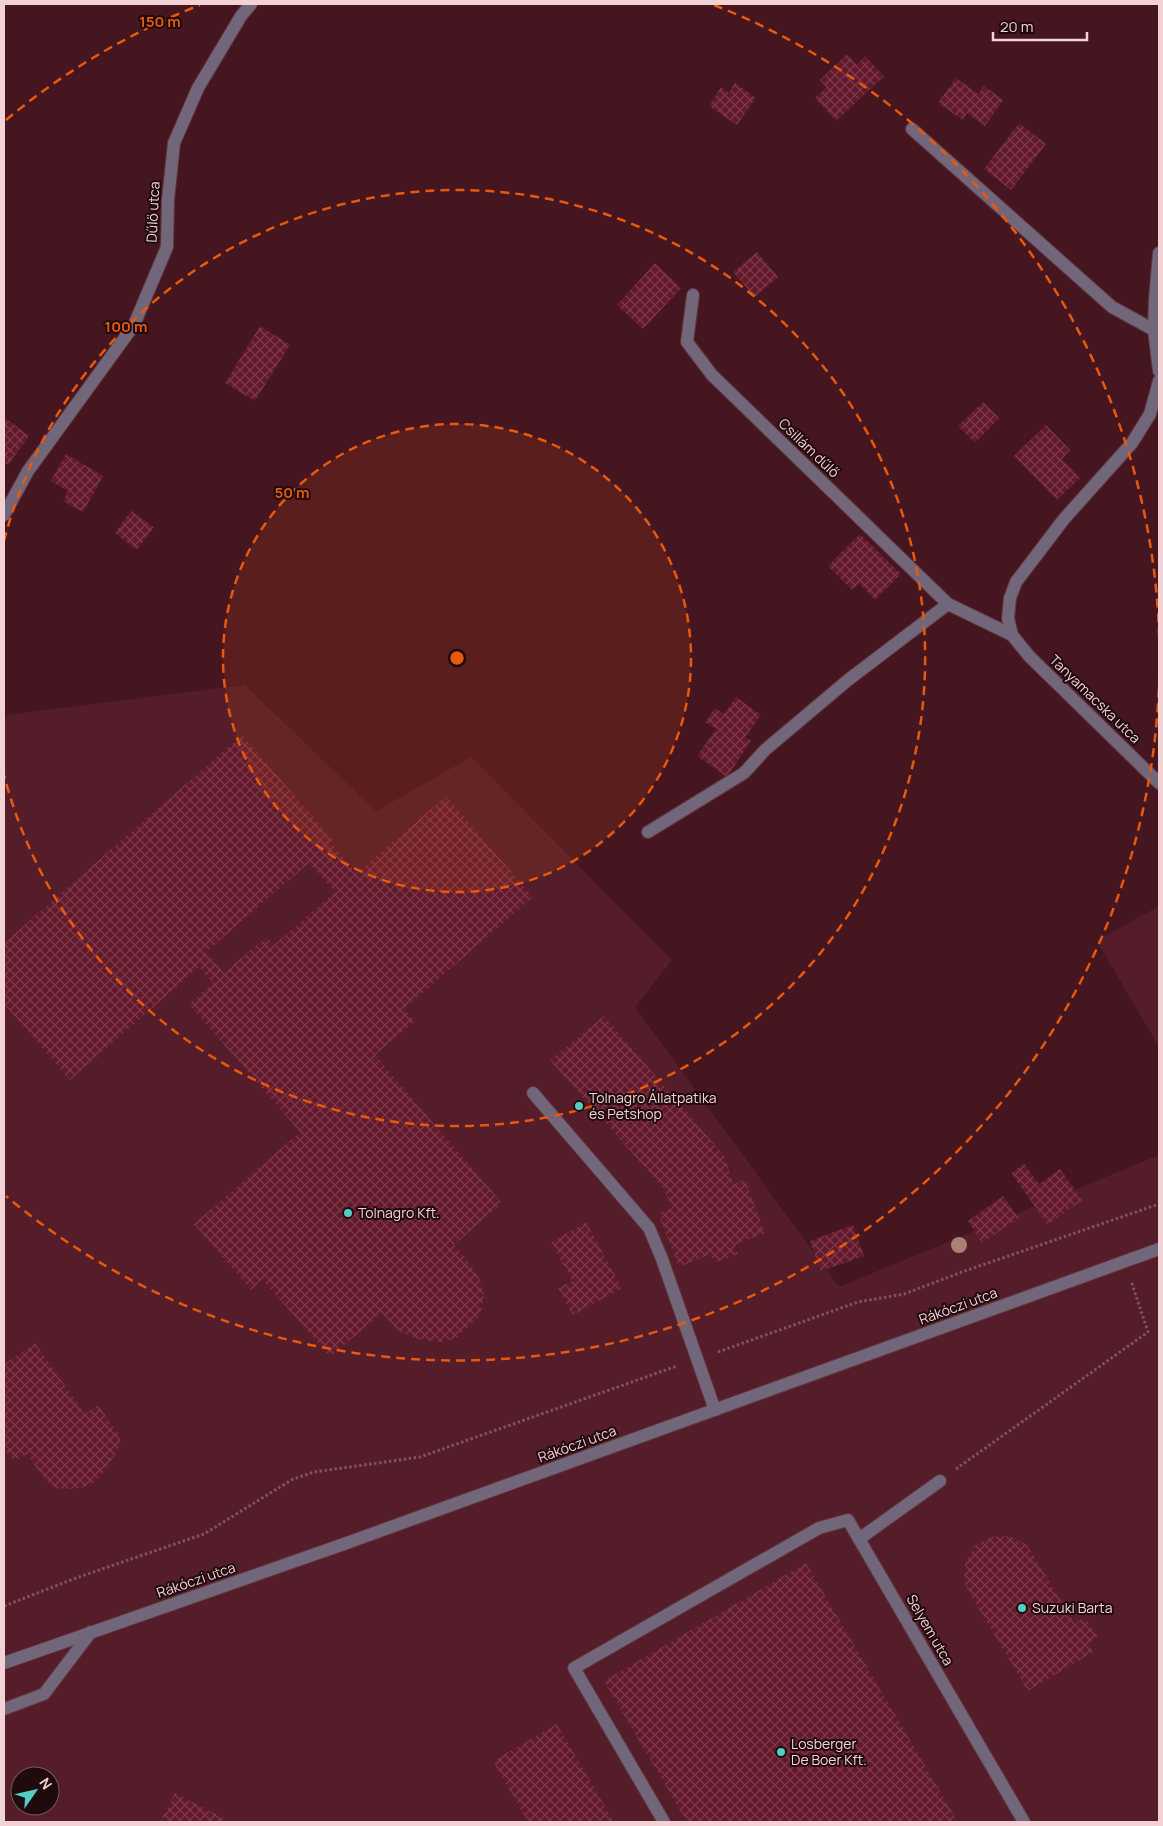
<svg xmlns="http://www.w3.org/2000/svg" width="1163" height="1826" viewBox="0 0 1163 1826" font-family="Manrope,sans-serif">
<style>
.built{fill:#541d29;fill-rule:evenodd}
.building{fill:url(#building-cross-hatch);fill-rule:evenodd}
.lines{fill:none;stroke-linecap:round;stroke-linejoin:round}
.minor-casing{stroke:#62343d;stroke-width:14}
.path{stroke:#7f545c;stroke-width:3;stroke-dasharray:2.5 2.5;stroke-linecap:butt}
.minor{stroke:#71667a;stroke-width:12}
.tree{fill:#a88375}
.ring{fill:none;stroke:#e8590c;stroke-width:2.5;stroke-dasharray:9 6}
.poi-dot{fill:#54cdc7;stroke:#1f0a0d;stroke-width:2}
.labels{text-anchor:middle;stroke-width:4;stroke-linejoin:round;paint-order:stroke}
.street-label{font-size:14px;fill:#f3d2d6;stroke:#1f0a0d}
.poi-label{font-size:14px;fill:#f3d2d6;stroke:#1f0a0d;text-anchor:start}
.centre{fill:#e8590c;stroke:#1f0a0d;stroke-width:2.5}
.ring-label{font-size:15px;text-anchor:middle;font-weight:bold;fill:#e8590c;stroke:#1f0a0d;stroke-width:4;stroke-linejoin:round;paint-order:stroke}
</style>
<defs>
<pattern id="building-cross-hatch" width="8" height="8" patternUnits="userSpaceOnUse" patternTransform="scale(1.25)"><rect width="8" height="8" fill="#63192b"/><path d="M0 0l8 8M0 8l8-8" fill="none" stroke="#7a3a49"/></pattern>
</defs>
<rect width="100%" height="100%" fill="#461620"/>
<!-- built -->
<g class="built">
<path d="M245,685L376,811L471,757L672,960L635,1007L839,1287L1159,1155V1822H4V719L7,715ZM20,1776H50V1806H20Z"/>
<polygon points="1159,906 1159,1047 1097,941"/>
</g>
<!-- building -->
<g class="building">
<polygon points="847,54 857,65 865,56 884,76 836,121 815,98 826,87 820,80"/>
<polygon points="956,78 978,94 984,86 1003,100 985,126 967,113 963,120 938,103"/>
<polygon points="735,83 756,98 737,125 709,106 721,87 729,93"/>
<polygon points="1019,123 1046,144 1011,190 984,169"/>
<polygon points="757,252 778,277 755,297 733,272"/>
<polygon points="655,263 681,288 643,329 617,305"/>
<polygon points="260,326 290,345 255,401 225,383"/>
<polygon points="983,402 999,418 975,443 958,426"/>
<polygon points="4,417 29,436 8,465 4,462"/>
<polygon points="1046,425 1070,450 1062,459 1080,478 1057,500 1014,456"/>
<polygon points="66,454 103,476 83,512 63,501 68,491 51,481"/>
<polygon points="131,511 154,527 137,550 115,533"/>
<polygon points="860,534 901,574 875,600 859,583 852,590 828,566"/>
<polygon points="736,697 761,715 745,737 751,741 727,777 697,756 716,729 705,722 715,708 724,714"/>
<path d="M242,735L333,840L330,842L357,873L446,796L533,897L404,1009L415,1021L375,1055L502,1203L454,1245L465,1257L479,1277L484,1294L482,1307L478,1318L456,1338L442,1342L416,1339L396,1329L382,1313L330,1357L262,1279L251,1290L194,1224L300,1132L189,1004L213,983L199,967L70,1080L4,1004V943ZM309,863L335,892L274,945L266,937L224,973L206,952Z"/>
<polygon points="604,1016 725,1157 733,1184 745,1180 765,1233 735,1245 738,1254 714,1263 711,1254 679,1267 658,1213 672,1208 664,1189 550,1060"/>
<polygon points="1024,1164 1039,1184 1060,1169 1082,1200 1048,1225 1011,1173"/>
<polygon points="1003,1196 1019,1218 982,1243 968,1221"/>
<polygon points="586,1222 622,1288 573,1315 558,1288 572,1281 551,1242"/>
<polygon points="853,1225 864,1256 821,1271 810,1241"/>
<polygon points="35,1343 85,1414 98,1405 119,1435 121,1444 108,1466 101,1476 92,1484 81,1488 66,1489 55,1488 46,1481 27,1454 14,1462 4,1449 4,1364"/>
<polygon points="1010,1536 1027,1545 1075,1624 1085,1617 1098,1637 1088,1643 1093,1652 1028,1691 973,1599 964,1582 965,1563 974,1546 991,1537"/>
<polygon points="806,1563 958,1822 687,1822 604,1681"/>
<polygon points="557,1724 614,1822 528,1822 493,1761"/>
<polygon points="175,1793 231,1822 160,1822"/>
</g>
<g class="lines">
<defs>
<g id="minor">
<polyline points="912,129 1112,307 1154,330"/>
<polyline points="1159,253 1155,299 1154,330 1159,371"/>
<polyline points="693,295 687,342 712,375 948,604 1012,635"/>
<polyline points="1159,381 1150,414 1132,443 1064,519 1016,582 1010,598 1008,618 1012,635 1029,656 1159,783"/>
<polyline points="4,515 28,471 134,325 167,247 168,200 174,143 198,88 241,16 251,4"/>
<polyline points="648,832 744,773 765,750 848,680 948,604"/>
<polyline points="533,1093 649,1228 662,1259 715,1410"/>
<polyline points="940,1481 859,1539 1024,1822"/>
<polyline points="4,1663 344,1544 1159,1249"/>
<polyline points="4,1709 44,1694 91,1632"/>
<polyline points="664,1822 574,1668 819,1528 848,1520 859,1539"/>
</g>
</defs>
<!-- minor casing -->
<use href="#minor" class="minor-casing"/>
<!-- path -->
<g class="path">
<polyline points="718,1352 858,1302 904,1294 962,1272 1159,1204"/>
<polyline points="956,1469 1148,1332 1131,1281"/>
<polyline points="4,1606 76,1578 204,1534 293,1479 314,1472 420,1457 677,1366"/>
</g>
<!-- minor -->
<use href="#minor" class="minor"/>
</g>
<!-- trees -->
<circle class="tree" cx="959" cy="1245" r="8"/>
<!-- distance rings -->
<circle cx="457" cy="658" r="234" fill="#e8590c" fill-opacity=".12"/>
<g class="ring">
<circle cx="457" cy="658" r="234"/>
<path d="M4 541A468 468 0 1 1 4 775"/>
<path d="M6 120A702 702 0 0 1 200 5M714 5A702 702 0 1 1 6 1196"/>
</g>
<!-- markers -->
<g class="poi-dot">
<circle cx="579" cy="1106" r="5"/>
<circle cx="348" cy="1213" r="5"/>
<circle cx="1022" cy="1608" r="5"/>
<circle cx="781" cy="1752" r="5"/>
</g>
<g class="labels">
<!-- street labels -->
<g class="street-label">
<text transform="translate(153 212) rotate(-87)" y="5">Dűlő utca</text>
<text transform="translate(809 448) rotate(44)" y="5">Csillám dűlő</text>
<text transform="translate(1095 699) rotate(44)" y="5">Tanyamacska utca</text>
<text transform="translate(958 1306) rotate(-20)" y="5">Rákóczi utca</text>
<text transform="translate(577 1444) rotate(-20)" y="5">Rákóczi utca</text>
<text transform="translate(196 1580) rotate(-19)" y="5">Rákóczi utca</text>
<text transform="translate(930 1630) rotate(60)" y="5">Selyem utca</text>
</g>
<!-- poi labels -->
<g class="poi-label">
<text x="589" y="1103">Tolnagro Állatpatika<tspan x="589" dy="16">és Petshop</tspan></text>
<text x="358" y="1218">Tolnagro Kft.</text>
<text x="1032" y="1613">Suzuki Barta</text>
<text x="791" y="1749">Losberger<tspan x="791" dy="16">De Boer Kft.</tspan></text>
</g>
</g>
<circle cx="457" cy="658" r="8" class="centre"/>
<g class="ring-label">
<text x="160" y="27">150 m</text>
<text x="126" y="332">100 m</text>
<text x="292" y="498">50 m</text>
</g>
<!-- border -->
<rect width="1163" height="1826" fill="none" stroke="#f3d2d6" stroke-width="10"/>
<!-- north arrow -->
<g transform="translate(35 1791) rotate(56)"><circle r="24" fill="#1f0a0d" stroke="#745a5d"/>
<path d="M0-4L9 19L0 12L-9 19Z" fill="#54cdc7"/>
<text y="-8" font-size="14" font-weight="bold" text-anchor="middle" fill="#f3d2d6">N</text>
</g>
<!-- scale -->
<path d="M993 32v8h94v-8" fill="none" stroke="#f3d2d6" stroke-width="2.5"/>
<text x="1000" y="32" font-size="15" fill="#f3d2d6" stroke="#1f0a0d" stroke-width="4" paint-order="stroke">20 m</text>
</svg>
